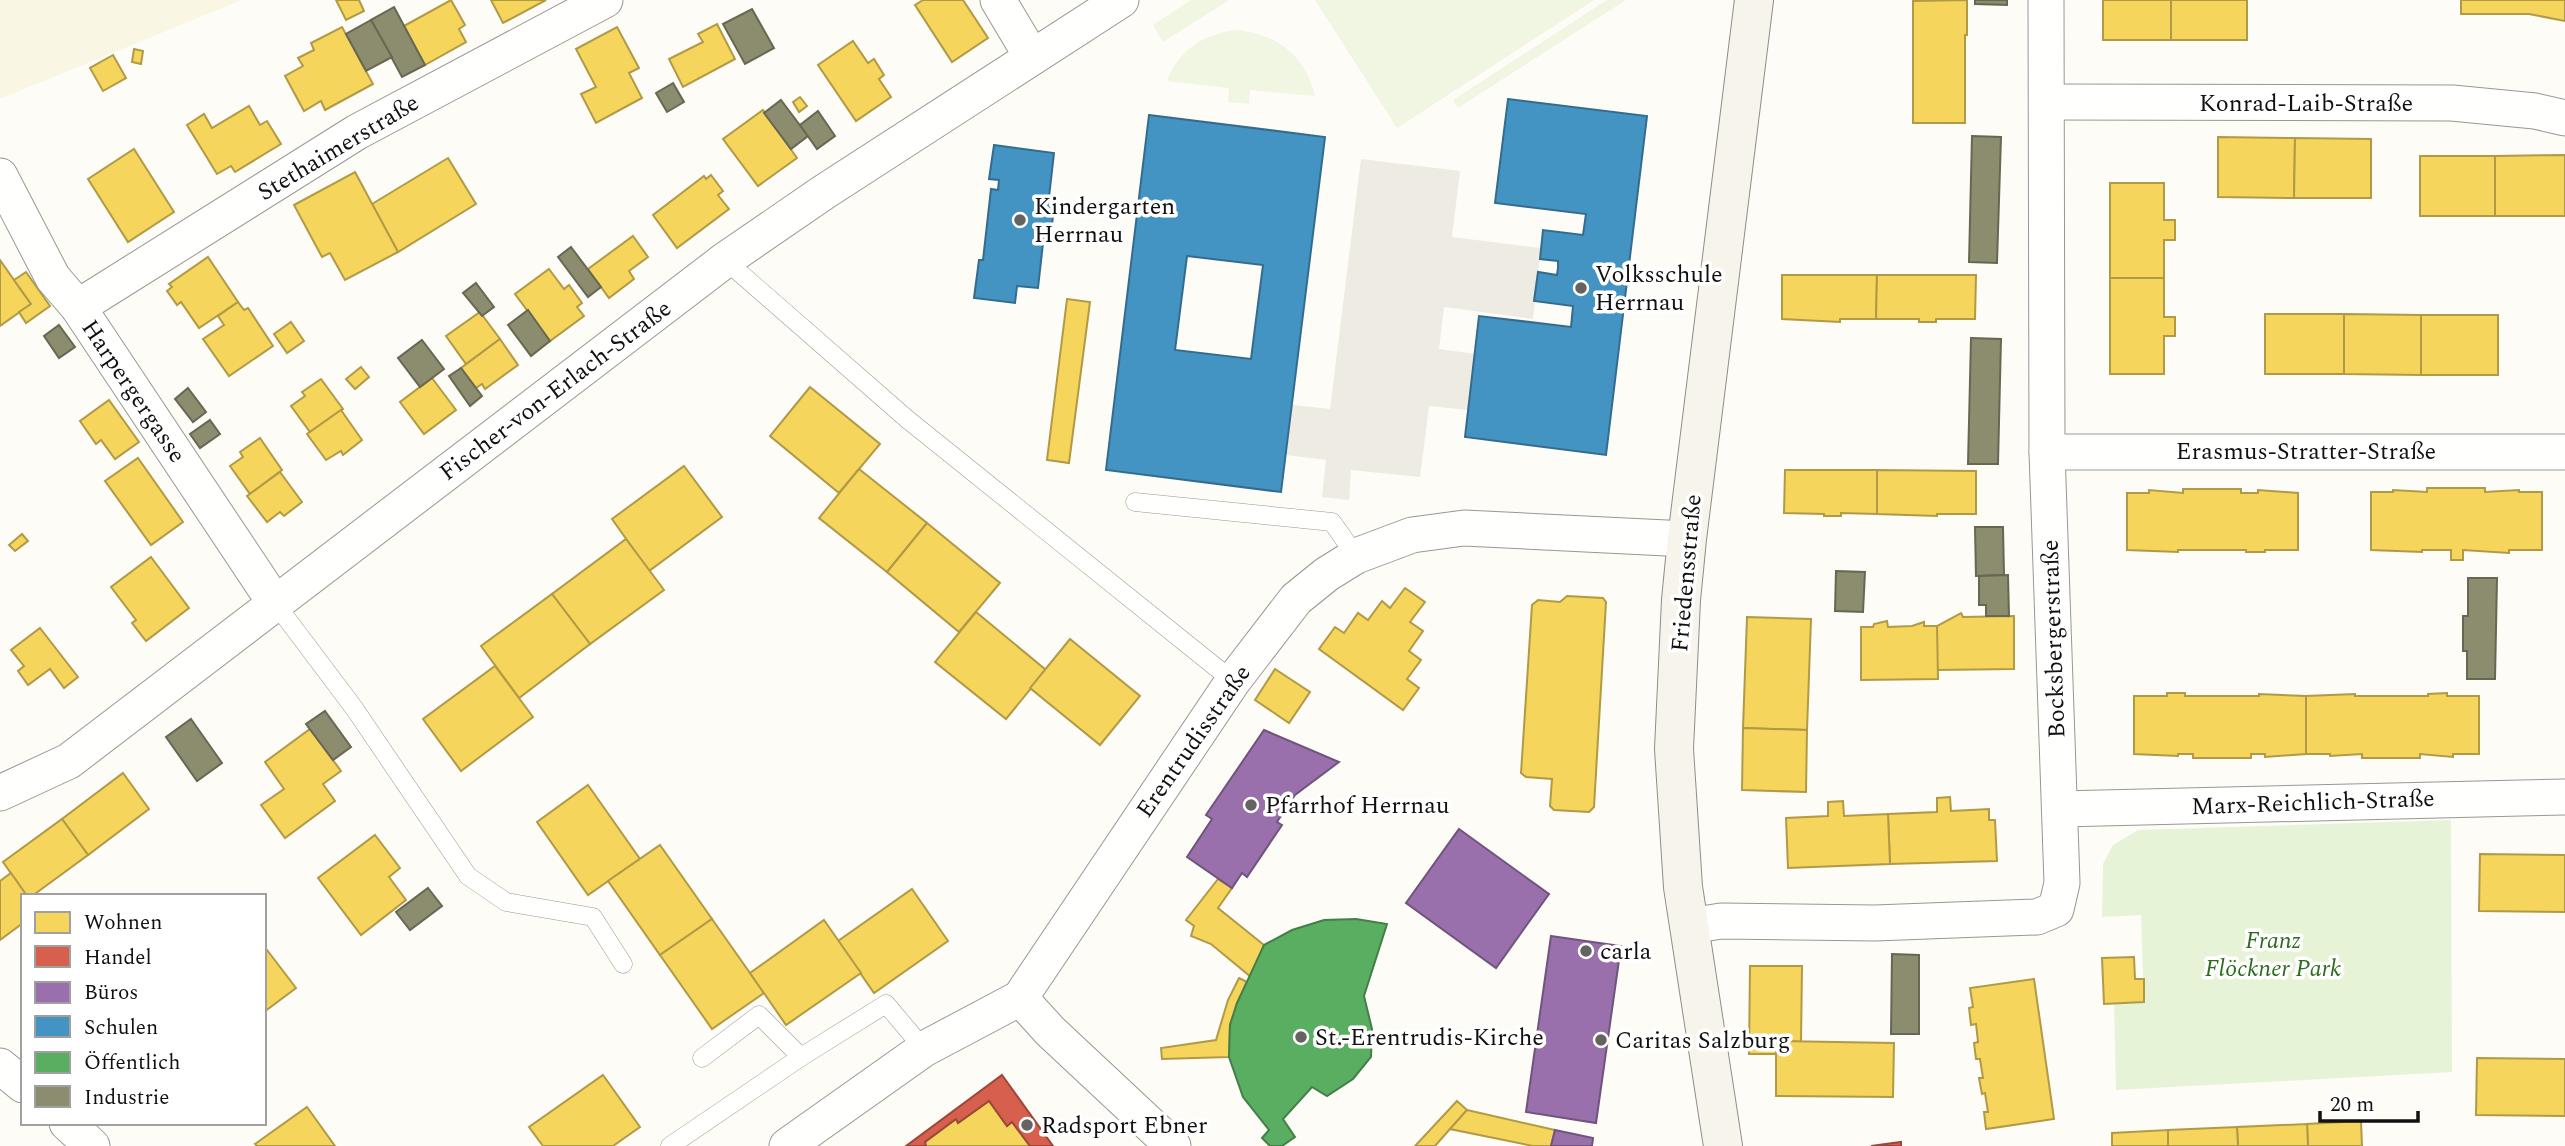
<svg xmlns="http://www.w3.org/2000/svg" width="2565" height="1146" viewBox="0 0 2565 1146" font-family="Spectral,serif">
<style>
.farmland{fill:#f9f7e4}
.green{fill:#e7f3d7}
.pitch{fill:#f0f6e1}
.plaza{fill:#edebe2}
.homes{fill:#f6d55c;stroke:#b19a46;stroke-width:2}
.shops{fill:#d6604d;stroke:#9b483b;stroke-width:2}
.offices{fill:#9970ab;stroke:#70547d;stroke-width:2}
.schools{fill:#4393c3;stroke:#346c8e;stroke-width:2;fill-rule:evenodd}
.public{fill:#5aae61;stroke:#447f49;stroke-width:2}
.industry{fill:#8c8c6e;stroke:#676752;stroke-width:2}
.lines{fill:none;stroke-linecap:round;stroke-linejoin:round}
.lane-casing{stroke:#979795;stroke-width:19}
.street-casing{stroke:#979795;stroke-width:37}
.secondary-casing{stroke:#8e8d8b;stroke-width:40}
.lane{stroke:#fffffe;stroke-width:18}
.street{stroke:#fffffe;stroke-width:35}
.secondary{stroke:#f6f4eb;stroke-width:38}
.poi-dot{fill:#646362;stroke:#fff;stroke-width:2.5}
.labels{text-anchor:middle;stroke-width:7;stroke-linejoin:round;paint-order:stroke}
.street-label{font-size:24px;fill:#111;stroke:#fff}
.poi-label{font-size:24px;fill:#111;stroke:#fff;text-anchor:start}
.park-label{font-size:24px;font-style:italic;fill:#2f6b1f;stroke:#fff}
</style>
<rect width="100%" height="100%" fill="#fdfcf7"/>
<!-- farmland -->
<polygon class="farmland" points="0,0 242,0 0,99"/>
<!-- green -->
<polygon class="green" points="2451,820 2452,1072 2116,1090 2114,1003 2144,1002 2141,915 2102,917 2103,864 2113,845 2138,830"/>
<!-- pitch -->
<g class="pitch">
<polygon points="1191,0 1229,0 1163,42 1153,25"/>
<polygon points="1315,0 1594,0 1397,128"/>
<polygon points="1607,0 1626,0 1458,108 1453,100"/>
<path d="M1235,30C1276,33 1306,56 1315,96L1250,90L1249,104L1228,102L1229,88L1167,81C1179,50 1202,35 1235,30Z"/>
</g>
<!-- plaza -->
<polygon class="plaza" points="1361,159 1460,171 1452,237 1541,248 1533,319 1444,307 1439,349 1475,354 1468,410 1429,406 1420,477 1351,470 1349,500 1322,497 1326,460 1286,455 1292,405 1330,409"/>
<!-- homes -->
<g class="homes">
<polygon points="336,0 359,0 364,11 346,20"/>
<polygon points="451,0 465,25 459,29 466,42 425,65 404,26"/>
<polygon points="491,0 546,0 503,23"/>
<polygon points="923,0 963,0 988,38 952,62 915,5"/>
<polygon points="1967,0 1967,35 1965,35 1965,123 1913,123 1913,1"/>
<rect x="2103" y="0" width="68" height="40"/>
<rect x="2171" y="0" width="76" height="40"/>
<polygon points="2461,0 2565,0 2565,21 2529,14 2461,14"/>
<polygon points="717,24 735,59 683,87 669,59 703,42 698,34"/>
<polygon points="342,27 373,84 325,110 321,101 304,111 285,76 303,66 298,58 314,50 311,43"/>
<polygon points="617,27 639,68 629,73 642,98 596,123 581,94 596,87 576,49"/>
<polygon points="853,41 868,63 874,59 884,75 879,79 891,97 856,121 818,65"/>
<polygon points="134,49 143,51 141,64 132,62"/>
<polygon points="113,55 126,78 103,91 90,68"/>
<polygon points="800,97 807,106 799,112 793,102"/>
<polygon points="249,106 260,125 267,121 281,144 235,172 231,166 217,174 187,125 204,114 212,128"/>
<polygon points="763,110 797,158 758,186 723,139"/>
<polygon points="2218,137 2295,138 2294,198 2218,197"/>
<polygon points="2295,138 2371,139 2371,198 2294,198"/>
<polygon points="134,149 174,212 128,242 88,179"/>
<polygon points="2565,155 2565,216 2495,216 2495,156"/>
<rect x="2420" y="156" width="75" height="60"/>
<polygon points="448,158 476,204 398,252 372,204"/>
<polygon points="355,172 398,252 345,280 330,253 322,257 294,205"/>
<polygon points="711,175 723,191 718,195 729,209 677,248 653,215 704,176 706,179"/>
<polygon points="2110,183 2164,183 2164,220 2175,220 2175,240 2164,240 2164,278 2110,278"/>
<polygon points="633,236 648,257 629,271 634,279 609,298 588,269"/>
<polygon points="208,257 238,302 199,328 181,302 177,305 167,291 172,287 169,284"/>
<polygon points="0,260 31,304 0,326"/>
<polygon points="549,269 564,289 569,285 582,303 577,307 584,316 550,341 515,294"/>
<polygon points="26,272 50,306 26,323 19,312 31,304 14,280"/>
<polygon points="1782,275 1877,275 1876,319 1840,319 1840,322 1782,319"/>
<polygon points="1877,275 1976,275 1975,319 1936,319 1936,322 1919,322 1919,319 1876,319"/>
<polygon points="2110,278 2164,278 2164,317 2175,317 2175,336 2164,336 2164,374 2110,374"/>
<polygon points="1067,299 1090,302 1069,463 1047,460"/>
<polygon points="238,302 244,310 248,308 273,346 229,376 203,339 224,325 218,316"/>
<polygon points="480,312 500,339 466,364 446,336"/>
<rect x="2265" y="314" width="79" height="60"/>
<polygon points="2344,314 2421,315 2421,375 2344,374"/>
<rect x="2421" y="315" width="77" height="60"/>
<polygon points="291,322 304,341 287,353 274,334"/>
<polygon points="500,339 518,365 485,389 482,384 476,388 461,368"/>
<polygon points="361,367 369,377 355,389 346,379"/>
<polygon points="432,378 456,410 424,434 400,402"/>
<polygon points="321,379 343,409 310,432 291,406 305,396 302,392"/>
<polygon points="810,387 880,444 839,493 770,436"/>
<polygon points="109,400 139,442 115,459 101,440 96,444 80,421"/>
<polygon points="341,410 362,440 343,455 341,451 326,460 307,434"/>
<polygon points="260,438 282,470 250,494 230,466 243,457 240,452"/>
<polygon points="138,458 183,522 151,545 105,481"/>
<polygon points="684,466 722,517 649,571 612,519"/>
<polygon points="859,469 927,523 887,572 819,518"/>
<polygon points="1785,470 1877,470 1877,514 1841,513 1841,516 1824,516 1824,514 1784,513"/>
<polygon points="1877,470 1976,471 1976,514 1937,514 1937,516 1877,514"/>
<polygon points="280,472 302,502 284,516 280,512 267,522 247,496"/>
<polygon points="2427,488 2485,488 2485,492 2519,490 2519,492 2542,492 2542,550 2509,550 2509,553 2463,550 2463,560 2451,560 2451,550 2422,550 2422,552 2371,550 2371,492 2393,492 2393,490 2427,492"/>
<polygon points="2183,489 2241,489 2241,493 2258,493 2258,490 2298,493 2298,550 2265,550 2265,552 2246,552 2246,550 2178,550 2178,552 2127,550 2127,493 2149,493 2149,490 2183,493"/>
<polygon points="927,523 1000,583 959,632 887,572"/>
<polygon points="22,534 28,541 15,551 9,545"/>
<polygon points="626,539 664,590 590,644 552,594"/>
<polygon points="151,557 189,608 146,641 132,623 136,620 111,587"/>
<polygon points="1405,588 1425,602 1410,622 1423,631 1409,651 1421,660 1407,679 1419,688 1403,710 1319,649 1335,627 1344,633 1358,613 1368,620 1382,601 1390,608"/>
<polygon points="552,594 590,644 519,698 481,646"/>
<polygon points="1567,596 1603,598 1606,602 1594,807 1589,812 1554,810 1550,806 1552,779 1526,777 1521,773 1532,605 1538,600 1560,602"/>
<polygon points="976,612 1046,670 1006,719 935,662"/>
<polygon points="1961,613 1963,617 2014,616 2014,669 1937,670 1937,626"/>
<polygon points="1747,617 1811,619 1807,730 1743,728"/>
<polygon points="1887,621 1888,627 1912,626 1924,622 1924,626 1937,626 1938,679 1861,680 1861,627 1873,627 1874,624"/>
<polygon points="40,628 78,677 64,688 50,669 28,685 18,671 24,666 11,650"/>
<polygon points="1070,639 1140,696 1100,745 1030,688"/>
<polygon points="495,666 533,717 461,771 423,719"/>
<polygon points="1275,669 1310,692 1289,723 1255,700"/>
<polygon points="2167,693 2185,693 2185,696 2259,696 2259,694 2306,696 2306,754 2265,757 2265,754 2251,754 2251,758 2193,758 2193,754 2178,754 2178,756 2134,754 2134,696 2167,696"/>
<polygon points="2447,693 2447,696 2479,696 2479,754 2453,754 2453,757 2420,754 2420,758 2362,758 2362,754 2330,756 2330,754 2306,754 2306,696 2355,694 2355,696 2428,696 2428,694"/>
<polygon points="1743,728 1807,730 1806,792 1742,790"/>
<polygon points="310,729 341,771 323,784 335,801 285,838 261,805 284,789 265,762"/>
<polygon points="123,773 149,809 88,855 62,819"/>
<polygon points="588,785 640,859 588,895 537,822"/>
<polygon points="1950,797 1951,811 1989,809 1989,820 1995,820 1997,861 1890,864 1888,814 1937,812 1937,798"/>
<polygon points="1843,801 1844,816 1888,814 1890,864 1788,868 1786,818 1828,816 1828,802"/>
<polygon points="62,819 88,855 32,896 27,896 3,862"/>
<polygon points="375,835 400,868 389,877 406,900 361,935 318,878"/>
<polygon points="660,845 712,919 660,955 608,881"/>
<polygon points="2480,854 2565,855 2565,912 2479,911"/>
<polygon points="11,873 27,896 23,896 23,923 0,940 0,881"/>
<polygon points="1218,879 1232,888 1218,908 1264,945 1251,977 1211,944 1191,936 1194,926 1186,920"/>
<polygon points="912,889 948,941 874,993 838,941"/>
<polygon points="712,919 764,993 712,1029 660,955"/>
<polygon points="824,920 861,973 786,1025 750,973"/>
<polygon points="264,946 296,988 264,1012"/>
<polygon points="2134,957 2135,979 2144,979 2144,1002 2104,1004 2102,958"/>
<polygon points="1750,966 1802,966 1801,1042 1776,1041 1776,1054 1749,1054"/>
<polygon points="1239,978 1247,982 1237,1003 1230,1025 1229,1057 1162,1059 1161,1048 1216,1040 1228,1000"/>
<polygon points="2034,979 2054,1119 1986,1129 1984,1112 1988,1112 1985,1093 1982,1094 1979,1078 1983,1078 1980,1059 1976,1059 1974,1043 1978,1042 1976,1024 1971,1025 1969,1008 1973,1007 1970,988"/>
<polygon points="1776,1041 1894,1043 1893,1097 1776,1096"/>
<polygon points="2477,1058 2565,1059 2565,1116 2476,1115"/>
<polygon points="603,1075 640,1127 613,1146 543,1146 529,1127"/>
<polygon points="989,1101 1007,1126 1012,1122 1030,1146 926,1146 925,1142 956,1119 958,1123"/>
<polygon points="1457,1101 1467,1110 1450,1129 1435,1146 1415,1146"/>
<polygon points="307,1107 335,1146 257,1146 255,1144"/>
<polygon points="1467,1110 1555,1130 1551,1146 1533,1146 1450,1129"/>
<polygon points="2361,1121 2362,1146 2308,1146 2307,1124"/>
<polygon points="2307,1124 2308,1146 2238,1146 2237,1127"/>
<polygon points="2237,1127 2238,1146 2168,1146 2168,1130"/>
<polygon points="2168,1130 2168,1146 2112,1146 2112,1133"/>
</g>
<!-- shops -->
<g class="shops">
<polygon points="1002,1075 1053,1146 1030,1146 1012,1122 1007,1126 989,1101 958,1123 956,1119 925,1142 926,1146 906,1146"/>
<polygon points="1901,1142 1901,1146 1871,1146"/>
</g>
<!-- offices -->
<g class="offices">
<polygon points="1264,730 1339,762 1295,795 1277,822 1282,825 1247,877 1242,873 1232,888 1187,857 1212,819 1206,815"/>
<polygon points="1459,829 1549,894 1496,968 1406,903"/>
<polygon points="1551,936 1621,946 1596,1123 1526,1112"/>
<polygon points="1555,1130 1593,1138 1592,1146 1551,1146"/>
</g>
<!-- schools -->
<g class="schools">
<polygon points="1508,99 1647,116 1606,455 1465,437 1479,316 1571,327 1573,306 1534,301 1538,272 1557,275 1558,268 1558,261 1540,259 1543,230 1583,235 1586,214 1495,203"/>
<path d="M1149,115L1325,137L1281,492L1106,470ZM1187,256L1263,265L1251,359L1175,350Z"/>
<polygon points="994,145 1054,153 1049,197 1055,197 1051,234 1044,234 1038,288 1017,286 1015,303 974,298 979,260 983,260 991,189 998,190 999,180 989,179"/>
</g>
<!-- public -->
<polygon class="public" points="1356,919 1387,924 1364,996 1372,1029 1371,1057 1353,1079 1327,1096 1312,1087 1283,1119 1295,1137 1282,1146 1270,1146 1262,1138 1269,1130 1243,1097 1229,1057 1230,1025 1237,1003 1264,945 1292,930 1324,920"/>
<!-- industry -->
<g class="industry">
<polygon points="1975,0 2007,0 2007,5 1975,4"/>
<polygon points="394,7 425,65 402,77 371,20"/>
<polygon points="752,9 774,48 745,64 723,24"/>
<polygon points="371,20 392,57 366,71 346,34"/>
<polygon points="673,83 684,102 667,112 656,93"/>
<polygon points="781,100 808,136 791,149 764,113"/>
<polygon points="818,111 835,136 817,149 800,125"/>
<polygon points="1972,136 2001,137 1997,263 1969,262"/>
<polygon points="571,247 601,287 588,297 558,257"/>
<polygon points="476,283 494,307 482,316 463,293"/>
<polygon points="528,310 550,341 531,356 508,325"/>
<polygon points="59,325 75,347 59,358 44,336"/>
<polygon points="1971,338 2001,339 1998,464 1968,464"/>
<polygon points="422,340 444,369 420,387 398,358"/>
<polygon points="461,368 482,396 470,406 449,376"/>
<polygon points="188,388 206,412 193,422 175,399"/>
<polygon points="210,420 220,434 200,448 190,434"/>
<polygon points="1975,527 2003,527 2004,575 1976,576"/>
<polygon points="1836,571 1865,572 1863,612 1835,611"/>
<polygon points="2008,575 2009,616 1986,616 1986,605 1979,605 1979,576"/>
<polygon points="2468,578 2497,578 2495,679 2467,679 2467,651 2463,651 2463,616 2468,616"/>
<polygon points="325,711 351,747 333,760 306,724"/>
<polygon points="191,719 222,763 197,781 166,737"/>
<polygon points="428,888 442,906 410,930 396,912"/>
<polygon points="1892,954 1919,955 1919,1034 1891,1034"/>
</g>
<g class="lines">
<defs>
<g id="lane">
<polyline points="725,260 907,419 1233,681"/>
<polyline points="1135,502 1332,522 1356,556"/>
<polyline points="275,603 354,708 468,876 506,902 593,917 623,964"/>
<polyline points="702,1058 759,1015 801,1057 886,1004 924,1049"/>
<polyline points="670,1146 801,1057"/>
</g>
<g id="street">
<polyline points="998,0 1032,57"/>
<polyline points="2047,102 2452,103 2535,111 2565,118"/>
<polyline points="0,176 53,278 78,307 275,603"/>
<polyline points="78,307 357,132 605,0"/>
<polyline points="2047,452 2565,452"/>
<polyline points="0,793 69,761 725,260 824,192 1121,0"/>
<polyline points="2060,809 2565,797"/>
<polyline points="1690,926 1721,921 1875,923 2037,917 2056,909 2062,883 2047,452 2046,0"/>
<polyline points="1020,998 1050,1031 1173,1146"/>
<polyline points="0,1066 23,1085"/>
<polyline points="67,1123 92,1146"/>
<polyline points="787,1146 924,1049 1020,998 1233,681 1296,599 1327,574 1356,556 1412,535 1464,528 1687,539"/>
</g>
<polyline id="secondary" points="1723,1146 1683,887 1674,749 1681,600 1687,539 1754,0"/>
</defs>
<!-- lane casing -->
<use href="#lane" class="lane-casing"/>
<!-- street casing -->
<use href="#street" class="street-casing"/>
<!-- secondary casing -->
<use href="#secondary" class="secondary-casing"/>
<!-- lane -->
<use href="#lane" class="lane"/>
<!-- street -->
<use href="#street" class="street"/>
<!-- secondary -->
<use href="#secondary" class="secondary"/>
</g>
<!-- markers -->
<g class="poi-dot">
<circle cx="1020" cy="220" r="7"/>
<circle cx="1581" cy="288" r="7"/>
<circle cx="1251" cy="805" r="7"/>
<circle cx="1586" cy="951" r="7"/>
<circle cx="1301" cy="1037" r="7"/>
<circle cx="1601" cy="1040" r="7"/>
<circle cx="1027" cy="1125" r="7"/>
</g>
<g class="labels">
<!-- street labels -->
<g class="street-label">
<text x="2306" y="111">Konrad-Laib-Straße</text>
<text transform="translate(338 147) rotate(-31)" y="8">Stethaimerstraße</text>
<text transform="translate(555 390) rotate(-37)" y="8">Fischer-von-Erlach-Straße</text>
<text transform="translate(134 391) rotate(56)" y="8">Harpergergasse</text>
<text x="2306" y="459">Erasmus-Stratter-Straße</text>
<text transform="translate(1686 573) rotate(-85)" y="8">Friedensstraße</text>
<text transform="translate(2053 639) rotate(-92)" y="8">Bocksbergerstraße</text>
<text transform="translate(1193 741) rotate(-55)" y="8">Erentrudisstraße</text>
<text transform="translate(2313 802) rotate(-2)" y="8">Marx-Reichlich-Straße</text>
</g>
<!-- poi labels -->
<g class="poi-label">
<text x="1034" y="214">Kindergarten<tspan x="1034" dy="28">Herrnau</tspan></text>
<text x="1595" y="282">Volksschule<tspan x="1595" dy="28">Herrnau</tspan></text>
<text x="1265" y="813">Pfarrhof Herrnau</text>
<text x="1600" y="959">carla</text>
<text x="1315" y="1045">St.-Erentrudis-Kirche</text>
<text x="1615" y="1048">Caritas Salzburg</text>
<text x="1041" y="1133">Radsport Ebner</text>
</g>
<!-- park labels -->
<g class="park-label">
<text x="2273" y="948">Franz<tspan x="2273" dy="28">Flöckner Park</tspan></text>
</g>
</g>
<!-- legend -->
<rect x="21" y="894" width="245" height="231" fill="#ffffff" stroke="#a0a0a0" stroke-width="2"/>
<rect x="35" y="912" width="35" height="21" fill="#f6d55c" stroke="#a0a0a0" stroke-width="2"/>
<text x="84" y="929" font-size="21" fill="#111111">Wohnen</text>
<rect x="35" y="946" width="35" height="21" fill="#d6604d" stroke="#a0a0a0" stroke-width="2"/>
<text x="84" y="964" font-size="21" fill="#111111">Handel</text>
<rect x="35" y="982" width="35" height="21" fill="#9970ab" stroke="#a0a0a0" stroke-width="2"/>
<text x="84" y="999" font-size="21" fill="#111111">Büros</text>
<rect x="35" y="1016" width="35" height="21" fill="#4393c3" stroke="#a0a0a0" stroke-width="2"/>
<text x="84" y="1034" font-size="21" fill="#111111">Schulen</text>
<rect x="35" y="1052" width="35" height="21" fill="#5aae61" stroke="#a0a0a0" stroke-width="2"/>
<text x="84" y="1069" font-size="21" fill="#111111">Öffentlich</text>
<rect x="35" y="1086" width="35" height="21" fill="#8c8c6e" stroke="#a0a0a0" stroke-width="2"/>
<text x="84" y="1104" font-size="21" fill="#111111">Industrie</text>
<!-- scale -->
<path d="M2320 1111v10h98v-10" fill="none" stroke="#111111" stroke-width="3.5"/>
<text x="2330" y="1111" font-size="21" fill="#111111" stroke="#ffffff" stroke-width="5" paint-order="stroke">20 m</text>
</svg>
